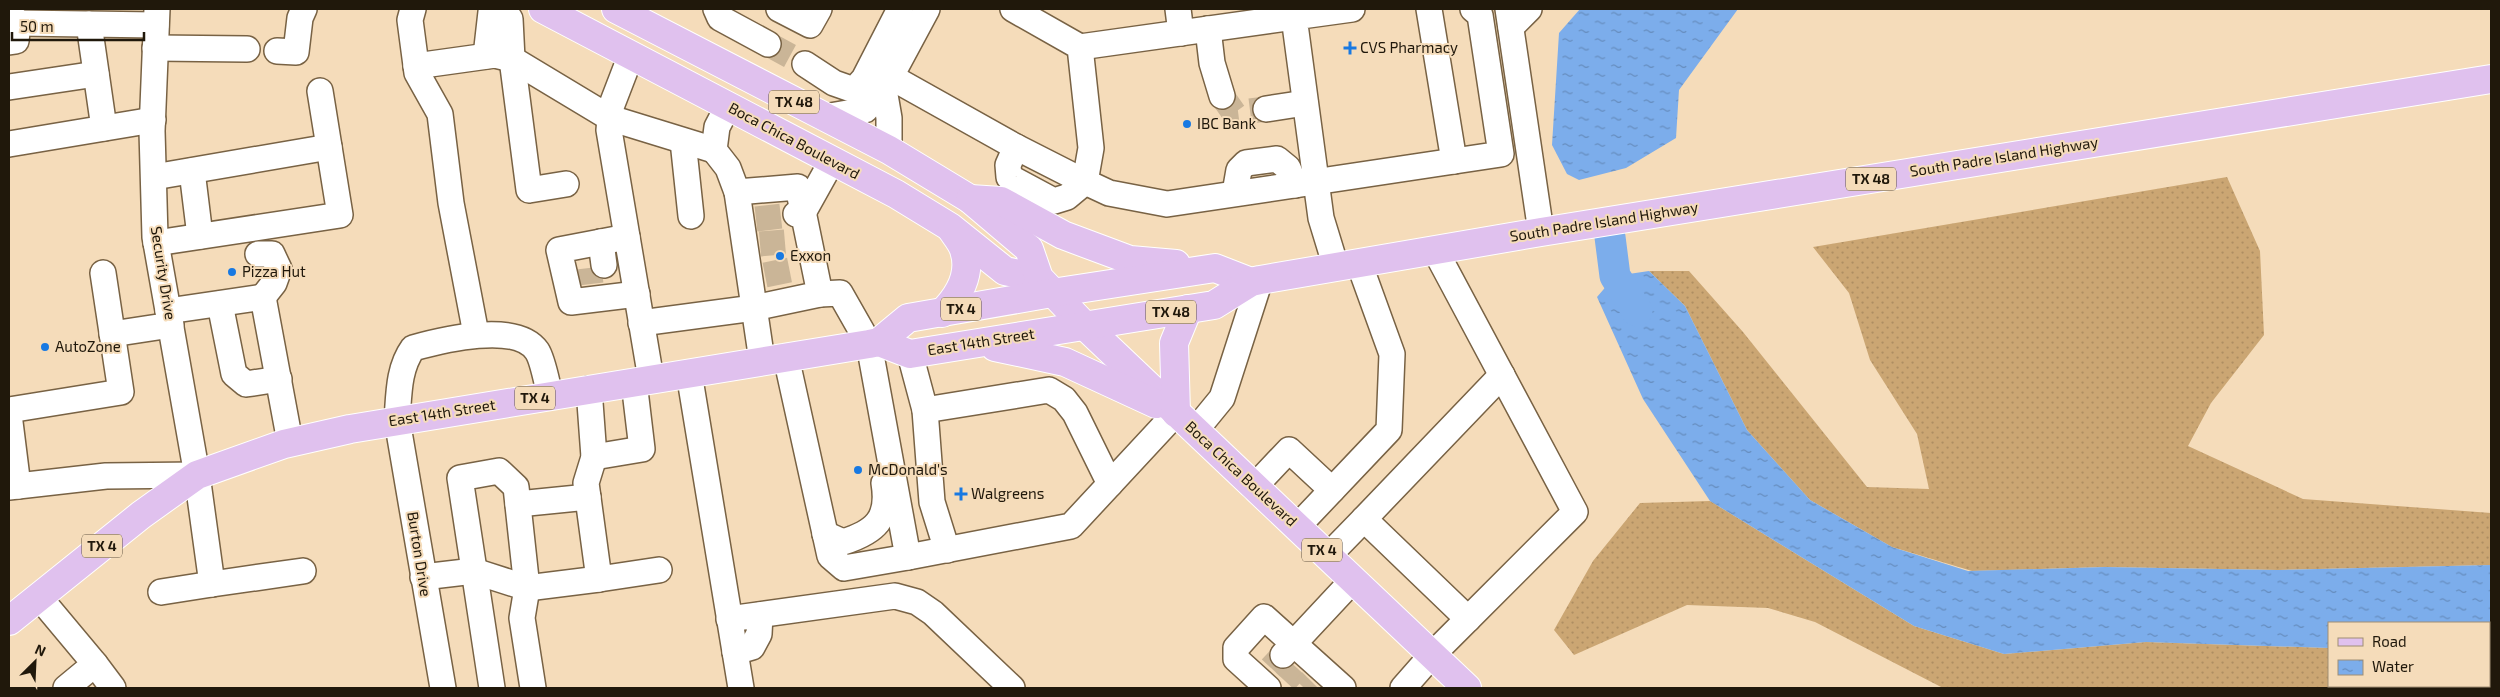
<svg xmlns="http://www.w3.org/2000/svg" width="2500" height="697" viewBox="0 0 2500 697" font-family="'Exo 2',sans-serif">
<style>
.grass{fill:url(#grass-dots)}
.water{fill:url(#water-ripples)}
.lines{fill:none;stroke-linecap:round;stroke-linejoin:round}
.river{stroke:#7cadeb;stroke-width:31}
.minor-tunnel{stroke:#cab597;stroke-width:25;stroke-dasharray:25 12;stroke-linecap:butt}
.minor-casing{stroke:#786244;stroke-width:28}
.major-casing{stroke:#fff;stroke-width:30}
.minor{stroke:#fff;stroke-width:25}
.major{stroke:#e0c1ee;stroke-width:28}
.poi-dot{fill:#1879e2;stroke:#f5dcba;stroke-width:2}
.labels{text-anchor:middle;stroke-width:4;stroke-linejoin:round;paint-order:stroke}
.shield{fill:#f5dcba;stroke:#605340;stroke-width:1}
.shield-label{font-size:14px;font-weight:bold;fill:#20180b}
.poi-label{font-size:15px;fill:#20180b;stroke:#f5dcba;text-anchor:start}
.street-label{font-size:15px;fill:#20180b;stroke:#f5dcba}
</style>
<defs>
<pattern id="grass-dots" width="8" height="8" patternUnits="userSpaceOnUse" patternTransform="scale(1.25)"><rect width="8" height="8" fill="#cba673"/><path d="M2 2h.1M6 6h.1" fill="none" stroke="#ae8e62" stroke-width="1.8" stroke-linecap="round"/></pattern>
<pattern id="water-ripples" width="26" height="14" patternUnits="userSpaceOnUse" patternTransform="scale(1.25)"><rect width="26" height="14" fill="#7cadeb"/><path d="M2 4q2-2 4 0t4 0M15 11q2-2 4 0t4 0" fill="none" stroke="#658cbd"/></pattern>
</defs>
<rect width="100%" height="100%" fill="#f5dcba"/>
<!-- grass -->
<g class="grass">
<polygon points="2227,177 2260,251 2264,335 2211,403 2188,446 2303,499 2491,513 2491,565 2278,570 2105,567 1972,571 1892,547 1810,500 1747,430 1685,306 1649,271 1689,271 1743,332 1867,487 1929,489 1917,434 1870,360 1849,293 1813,247"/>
<polygon points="1710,501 1914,626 2004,654 2146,642 2329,648 2329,686 2489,686 2489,658 2491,658 2491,688 1943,688 1815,622 1768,608 1687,605 1574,655 1554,630 1593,561 1640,503"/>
</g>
<!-- water -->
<g class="water">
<polygon points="1580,9 1738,9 1679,90 1676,138 1626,168 1579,180 1567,174 1552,145 1559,33"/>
<polygon points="1649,271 1685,306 1747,430 1810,500 1892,547 1968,571 2105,567 2278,570 2491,565 2491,658 2489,658 2489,623 2329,623 2329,648 2146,642 2004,654 1914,626 1710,501 1643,399 1597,297 1615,276"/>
</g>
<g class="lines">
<!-- river -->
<polyline class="river" points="1610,237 1615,276 1637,311"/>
<!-- minor-tunnel -->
<g class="minor-tunnel">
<polyline points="768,44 805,64"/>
<polyline points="1222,96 1234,113 1266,109"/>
<polyline points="756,219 791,215"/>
<polyline points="760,244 795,241"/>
<polyline points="589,268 591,284"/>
<polyline points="765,275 800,268"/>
<polyline points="1271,668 1283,655"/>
<polyline points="1285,681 1297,668"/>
<polyline points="1304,688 1311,681"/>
</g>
<defs>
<g id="minor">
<polyline points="157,9 152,131 155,237 197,475 212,584 303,571"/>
<polyline points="413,9 410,20 417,73 440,114 451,203 476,334"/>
<polyline points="503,9 510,19 512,59 529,190 566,184"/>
<polyline points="716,9 720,18 768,44"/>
<polyline points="779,9 810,25 819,9"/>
<polyline points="1013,9 1080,47 1091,148 1085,182 1067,197 1054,201 1009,177 1008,165 1016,147"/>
<polyline points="1178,9 1181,33"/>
<polyline points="1429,9 1454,161"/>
<polyline points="1508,9 1541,232"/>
<polyline points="18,23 156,25"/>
<polyline points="89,24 104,128"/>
<polyline points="1511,27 1529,9"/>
<polyline points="1208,29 1212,63 1222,96"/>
<polyline points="9,42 16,41 18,23 9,12"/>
<polyline points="1080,47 1294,17 1292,9"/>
<polyline points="155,48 247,49"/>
<polyline points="277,51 296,52 300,18 304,9"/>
<polyline points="631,55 611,107 609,130 651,379"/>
<polyline points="486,56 491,12 498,9"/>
<polyline points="805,64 834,83 854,90 864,79 900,9"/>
<polyline points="416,66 495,55 512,59 610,118 714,150"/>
<polyline points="891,77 1016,147 1079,179 1109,193 1167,204 1501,154 1480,15 1473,9"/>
<polyline points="9,87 96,74"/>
<polyline points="884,89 889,118 889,150"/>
<polyline points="728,106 717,127 714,150 728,168 737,192 762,361"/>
<polyline points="1266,109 1305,103"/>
<polyline points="824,117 865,110 884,89 927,9"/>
<polyline points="683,141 691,216"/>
<polyline points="9,144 153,120"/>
<polyline points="192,171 200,236"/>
<polyline points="154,177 329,147"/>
<polyline points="1235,193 1239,170 1246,163 1277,159 1288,168 1295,185"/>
<polyline points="796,214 803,213 832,161"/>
<polyline points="627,237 559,250 571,302 637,294"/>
<polyline points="601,242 604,265"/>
<polyline points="156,243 340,215 320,91"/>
<polyline points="258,254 272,254 279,269 274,283 263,297"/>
<polyline points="1336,267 1321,218 1294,17 1352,9"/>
<polyline points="220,304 234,374 246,384 279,379"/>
<polyline points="168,311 263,297 290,442"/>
<polyline points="641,323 754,308 820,294 798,187 737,192"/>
<polyline points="112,334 171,325"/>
<polyline points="910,354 925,410 1049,390 1064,399 1075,413 1110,484"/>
<polyline points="786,357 830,556 844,568 908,557 869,344 840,293 820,294"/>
<polyline points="689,373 741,688"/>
<polyline points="589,389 594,457 586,483 599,579 659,570"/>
<polyline points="9,410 121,392 103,273"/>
<polyline points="925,410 932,502 947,550"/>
<polyline points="9,414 18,486"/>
<polyline points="1195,431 1222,398 1260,280"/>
<polyline points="594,457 642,449 634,382"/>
<polyline points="9,487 106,476 197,475"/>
<polyline points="1254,487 1289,450 1332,490"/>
<polyline points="518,504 588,497"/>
<polyline points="1364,519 1502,375"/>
<polyline points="1297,527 1389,430 1392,354 1359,263"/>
<path d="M825,534L843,542C875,532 890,519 884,483"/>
<polyline points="1328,556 1364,519 1468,619"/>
<polyline points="908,557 1071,526 1176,413"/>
<polyline points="423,577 474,571 527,588 522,618 533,688"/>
<polyline points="161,592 212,584"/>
<polyline points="39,597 95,664 66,688"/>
<polyline points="729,619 895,596 917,602 933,613 1012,688"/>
<polyline points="735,652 752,647 759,634 760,615"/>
<polyline points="1283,655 1353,580"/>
<polyline points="95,664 113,688"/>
<path d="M443,688L397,420C399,395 398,369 413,348C442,340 516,321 537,351C543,360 547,384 550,395"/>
<polyline points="492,688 460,478 499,471 516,487 527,588 599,579"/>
<polyline points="1268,688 1236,659 1236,648 1264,617 1343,688"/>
<polyline points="1403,688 1432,655 1575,512 1435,250"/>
</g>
<g id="major">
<polyline points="543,9 896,194 950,227 1005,271 1039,278"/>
<polyline points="616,9 889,150 970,199 1029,249 1039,278 1084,325 1467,688"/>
<polyline points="970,199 1001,201 1063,235 1130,260 1176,264"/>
<path d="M942,313C958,297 972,274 964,250C962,243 956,236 952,230"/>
<polyline points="879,342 908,318 1052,293 1215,268 1251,282"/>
<polyline points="995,347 1065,362 1156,404"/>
<polyline points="1176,413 1174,343 1188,309"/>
<polyline points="9,621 141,515 197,475 284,444 350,429 869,344 879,342 910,354 1214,305 1251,282 1260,280 1541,232 2491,79"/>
</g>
</defs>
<!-- minor casing -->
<use href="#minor" class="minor-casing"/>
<!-- major casing -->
<use href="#major" class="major-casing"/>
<!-- minor -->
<use href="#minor" class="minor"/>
<!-- major -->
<use href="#major" class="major"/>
</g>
<!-- markers -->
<g class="poi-dot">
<path d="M1347.5 40.5h5v5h5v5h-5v5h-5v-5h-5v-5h5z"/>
<circle cx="1187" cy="124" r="5"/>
<circle cx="780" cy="256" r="5"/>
<circle cx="232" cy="272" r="5"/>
<circle cx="45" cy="347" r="5"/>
<circle cx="858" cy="470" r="5"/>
<path d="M958.5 486.5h5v5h5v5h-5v5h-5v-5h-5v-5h5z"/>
</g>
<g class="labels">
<!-- shield labels -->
<g class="shield">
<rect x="769" y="90.5" width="50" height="23" rx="4"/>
<rect x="1846" y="167.5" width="50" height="23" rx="4"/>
<rect x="941" y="297.5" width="40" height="23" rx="4"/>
<rect x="1146" y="300.5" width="50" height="23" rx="4"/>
<rect x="515" y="386.5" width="40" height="23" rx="4"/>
<rect x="82" y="534.5" width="40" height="23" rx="4"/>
<rect x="1302" y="538.5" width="40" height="23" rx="4"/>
</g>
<g class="shield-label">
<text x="794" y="107">TX 48</text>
<text x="1871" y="184">TX 48</text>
<text x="961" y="314">TX 4</text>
<text x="1171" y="317">TX 48</text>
<text x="535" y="403">TX 4</text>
<text x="102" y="551">TX 4</text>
<text x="1322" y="555">TX 4</text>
</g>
<!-- poi labels -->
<g class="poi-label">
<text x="1360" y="53">CVS Pharmacy</text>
<text x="1197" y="129">IBC Bank</text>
<text x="790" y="261">Exxon</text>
<text x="242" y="277">Pizza Hut</text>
<text x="55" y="352">AutoZone</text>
<text x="868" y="475">McDonald's</text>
<text x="971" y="499">Walgreens</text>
</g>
<!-- street labels -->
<g class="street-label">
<text transform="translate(794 141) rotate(28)" y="5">Boca Chica Boulevard</text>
<text transform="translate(2004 157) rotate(-9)" y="5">South Padre Island Highway</text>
<text transform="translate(1604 222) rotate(-9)" y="5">South Padre Island Highway</text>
<text transform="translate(163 273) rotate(81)" y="5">Security Drive</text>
<text transform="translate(981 342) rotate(-9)" y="5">East 14th Street</text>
<text transform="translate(442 413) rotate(-9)" y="5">East 14th Street</text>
<text transform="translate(1241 474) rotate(43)" y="5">Boca Chica Boulevard</text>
<text transform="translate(419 554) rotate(81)" y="5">Burton Drive</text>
</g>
</g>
<!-- border -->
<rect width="2500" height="697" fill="none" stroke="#20180b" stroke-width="20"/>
<!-- legend -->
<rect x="2328" y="622" width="162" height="65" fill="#f5dcba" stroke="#a08e74"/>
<rect x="2338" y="638" width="25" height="8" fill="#e0c1ee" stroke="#a08e74"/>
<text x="2372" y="647" font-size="15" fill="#20180b">Road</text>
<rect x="2338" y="660" width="25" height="15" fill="url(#water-ripples)" stroke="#a08e74"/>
<text x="2372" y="672" font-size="15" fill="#20180b">Water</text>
<!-- north arrow -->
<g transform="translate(35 662) rotate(24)" stroke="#f5dcba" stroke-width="4" paint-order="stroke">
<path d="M0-4L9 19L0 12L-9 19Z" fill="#20180b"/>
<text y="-8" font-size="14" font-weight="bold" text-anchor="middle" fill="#20180b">N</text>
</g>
<!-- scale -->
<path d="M12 32v8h132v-8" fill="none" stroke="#20180b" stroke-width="2.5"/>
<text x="20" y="32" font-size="15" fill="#20180b" stroke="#f5dcba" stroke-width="4" paint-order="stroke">50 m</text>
</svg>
